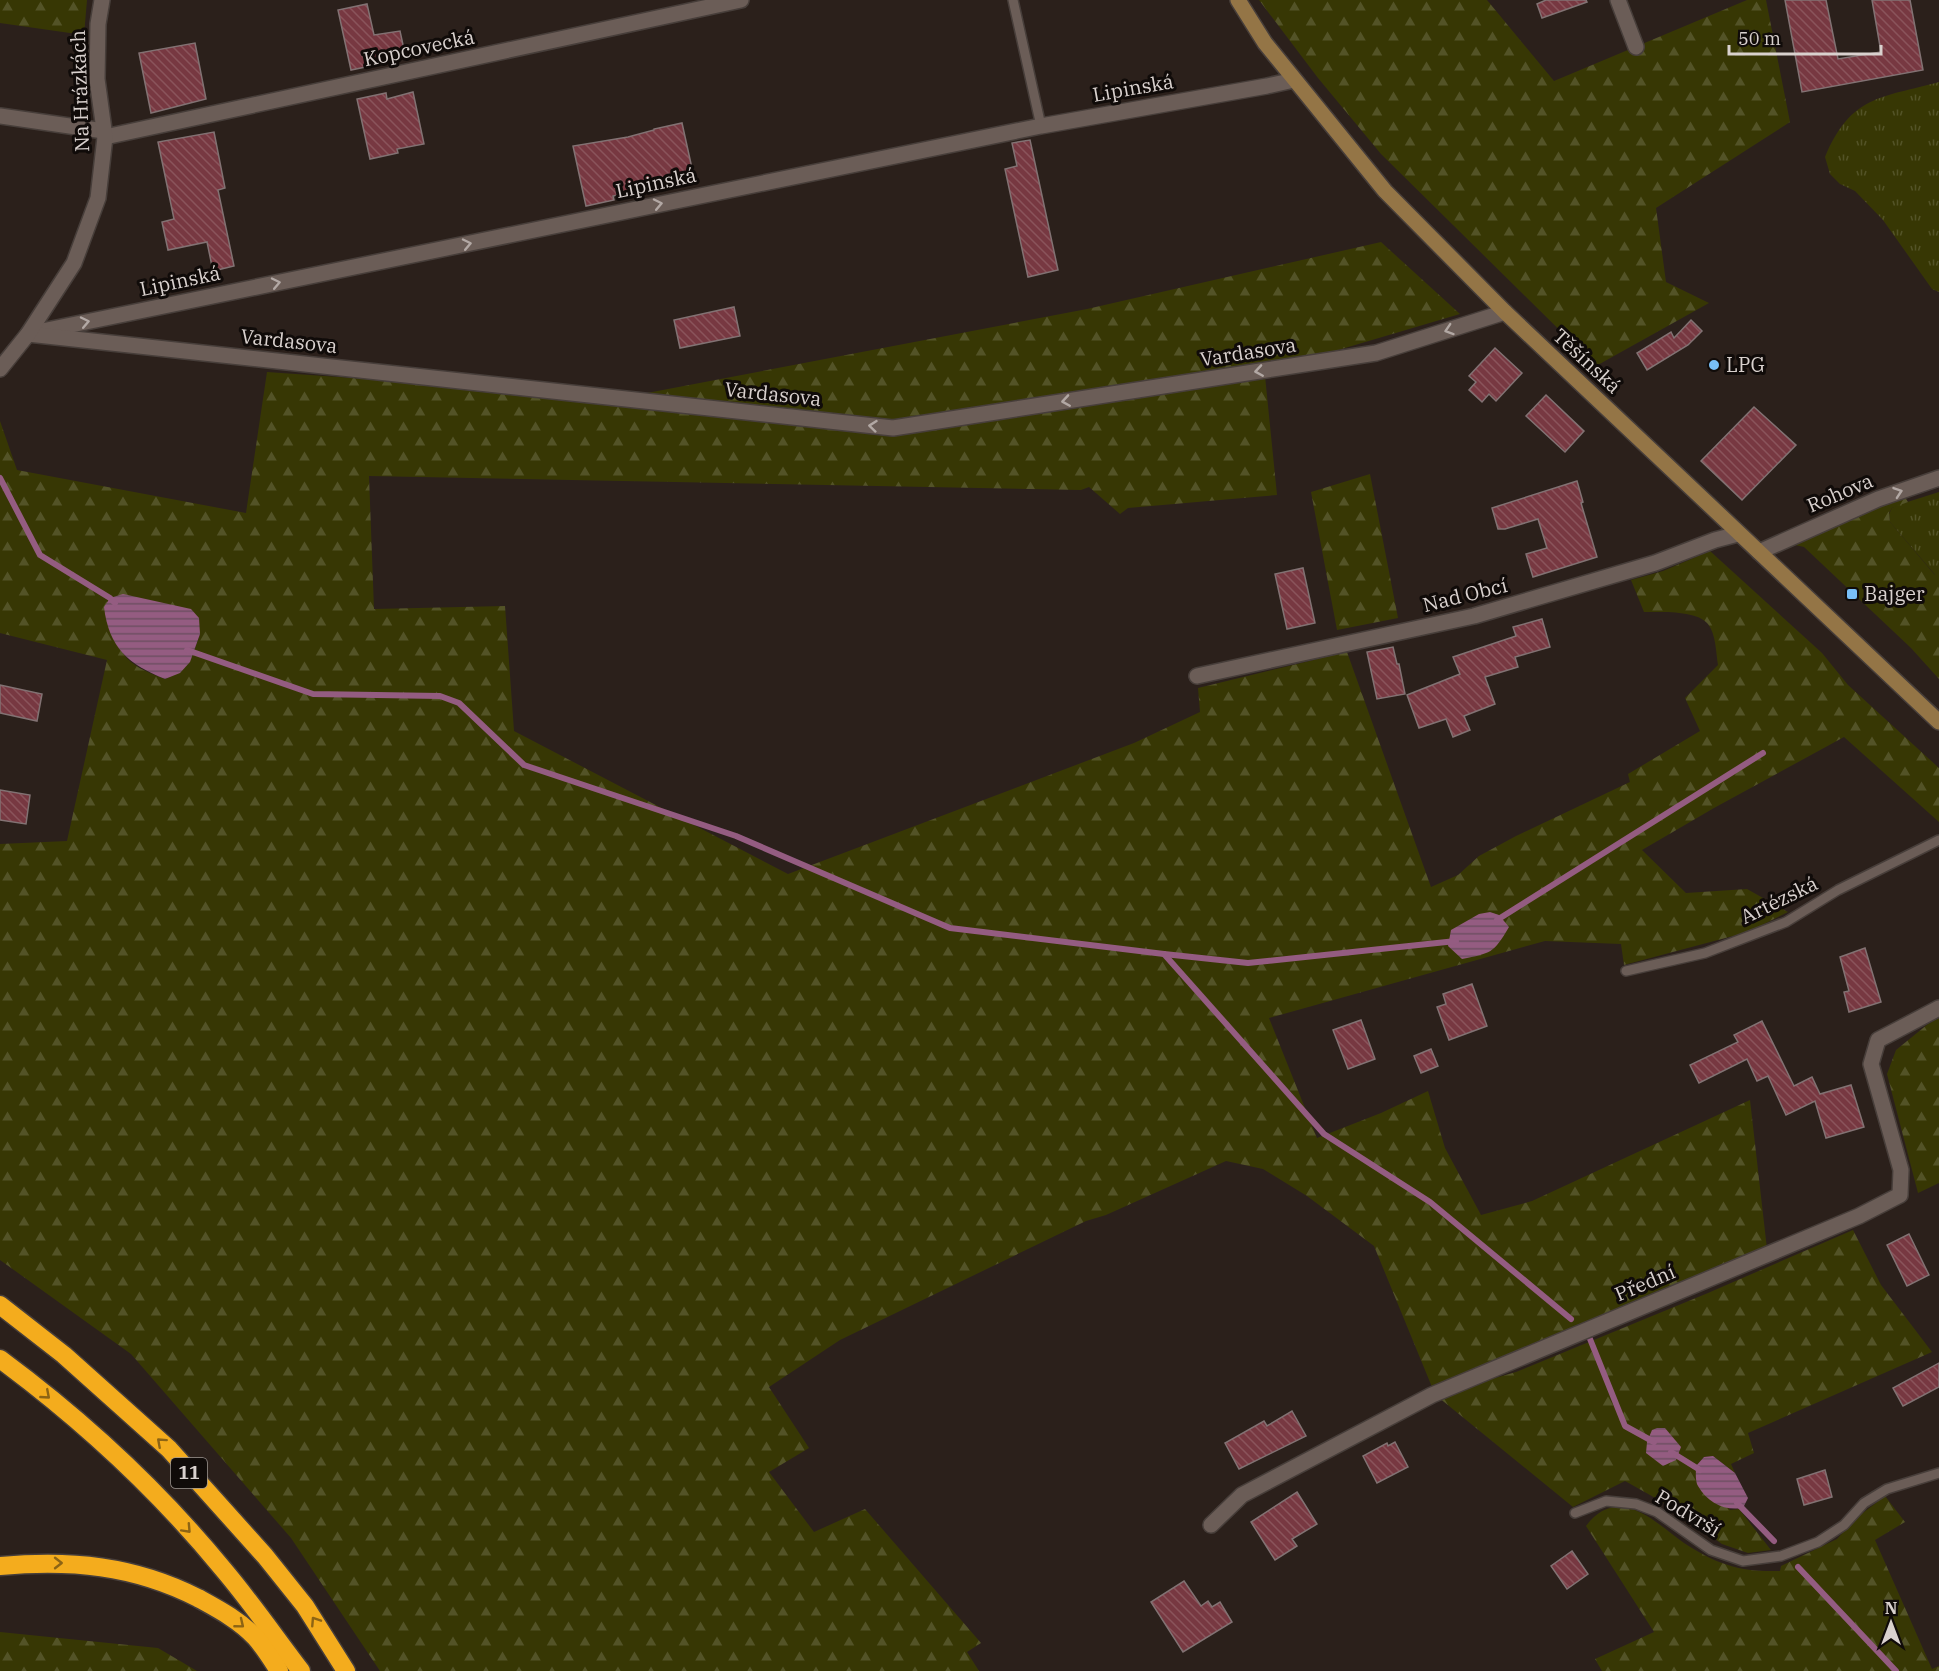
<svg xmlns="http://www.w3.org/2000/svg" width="1939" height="1671" viewBox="0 0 1939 1671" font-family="'IBM Plex Serif',serif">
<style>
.grass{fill:url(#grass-tufts)}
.forest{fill:url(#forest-firs);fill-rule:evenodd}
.water{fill:url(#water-rules)}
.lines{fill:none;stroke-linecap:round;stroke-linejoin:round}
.stream{stroke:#945c81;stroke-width:6}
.building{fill:url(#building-back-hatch);stroke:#827273;stroke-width:1.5}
.lane-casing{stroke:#473e3a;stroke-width:12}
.street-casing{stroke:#473e3a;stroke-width:18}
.secondary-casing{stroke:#473e3a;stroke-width:18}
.highway-casing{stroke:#473e3a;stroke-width:21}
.lane{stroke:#6b5d57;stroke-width:9}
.street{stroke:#6b5d57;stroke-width:15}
.secondary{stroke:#947546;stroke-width:15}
.highway{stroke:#f4ac1d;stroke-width:18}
.oneway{stroke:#b2a8a4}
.oneway2{stroke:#8d6414}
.poi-dot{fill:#78bff7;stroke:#100b09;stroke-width:2}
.labels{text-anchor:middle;stroke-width:6;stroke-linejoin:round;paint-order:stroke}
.shield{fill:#100b09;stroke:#9d9693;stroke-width:1.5}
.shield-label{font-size:18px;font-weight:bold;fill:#d9d1ce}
.street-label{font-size:20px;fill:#d9d1ce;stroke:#100b09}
.poi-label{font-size:20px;fill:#d9d1ce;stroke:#100b09;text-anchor:start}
</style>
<defs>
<pattern id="grass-tufts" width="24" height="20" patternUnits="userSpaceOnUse" patternTransform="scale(1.5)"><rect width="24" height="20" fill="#373704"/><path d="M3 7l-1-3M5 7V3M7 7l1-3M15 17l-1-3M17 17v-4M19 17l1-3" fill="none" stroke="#535327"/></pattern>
<pattern id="forest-firs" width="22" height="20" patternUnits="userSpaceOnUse" patternTransform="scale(1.5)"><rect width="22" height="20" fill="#373704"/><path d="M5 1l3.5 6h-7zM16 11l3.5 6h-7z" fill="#535327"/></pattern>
<pattern id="water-rules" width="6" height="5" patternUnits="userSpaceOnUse" patternTransform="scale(1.5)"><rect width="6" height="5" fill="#945c81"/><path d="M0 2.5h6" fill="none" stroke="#6f4f63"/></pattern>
<pattern id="building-back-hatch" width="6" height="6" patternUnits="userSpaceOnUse" patternTransform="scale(1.5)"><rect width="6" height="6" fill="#773841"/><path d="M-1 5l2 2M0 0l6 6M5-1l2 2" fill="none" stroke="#8a545b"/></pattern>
</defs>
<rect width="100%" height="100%" fill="#2b201b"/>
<!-- grass -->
<g class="grass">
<path d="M1939,82V292L1932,289L1883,220L1855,191L1840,184L1830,174L1825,157C1851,95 1881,98 1939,82Z"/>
<polygon points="1939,492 1939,577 1937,577 1890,522 1889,514 1892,508 1898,505"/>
</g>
<!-- forest -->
<g class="forest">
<polygon points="0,0 87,0 84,35 0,23"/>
<polygon points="1259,0 1487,0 1554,81 1747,0 1766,0 1790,122 1656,208 1666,282 1709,303 1596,366 1381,154 1318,78"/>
<path d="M1381,242L1460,314L1301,361L1264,366L1277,495L1128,508L1120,514L1089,487L1081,490L369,476L374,609L505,606L514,731L788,874L1134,743L1200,712L1198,688L1347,652L1431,887L1458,875L1479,856L1516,836L1630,782L1628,774L1700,731L1685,698L1718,665C1716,653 1716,634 1708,624C1697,610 1661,612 1644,612L1631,580L1663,571L1710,551L1822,653L1848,685L1939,768V822L1844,737L1714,808L1642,850L1686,893L1747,889L1788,912L1748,932L1624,965L1621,944L1545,941L1269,1018L1317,1138L1381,1113L1428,1091L1445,1148L1481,1215L1532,1201L1750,1100L1767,1249L1432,1387L1374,1246L1307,1196L1263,1169L1226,1161L1106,1215L1086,1221L840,1340L769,1387L809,1448L769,1472L814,1532L865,1509L981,1643L967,1652L979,1671H380L291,1538L131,1354L0,1260V844L67,841L107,660L0,633V421L17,470L246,513L267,372L626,397L1087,309ZM200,634C191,659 191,669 165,679C147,672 129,666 120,648Z"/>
<polygon points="1370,474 1398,618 1337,630 1311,492"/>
<polygon points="1905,497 1908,502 1892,508 1889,513 1890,522 1934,574 1939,577 1939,679 1911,648 1804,547 1795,545 1880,503"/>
<polygon points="1939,1018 1939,1183 1918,1193 1887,1074 1896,1050 1928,1024"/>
<polygon points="1853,1230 1881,1285 1932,1352 1748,1433 1754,1453 1731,1464 1735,1473 1713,1456 1704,1457 1696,1466 1730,1510 1739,1509 1771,1550 1748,1553 1722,1544 1666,1504 1625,1481 1573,1507 1438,1397 1471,1385 1516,1372 1708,1293"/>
<path d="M1885,1496L1905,1522L1875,1540L1932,1669L1939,1666V1671H1602L1595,1659L1654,1632L1586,1526C1618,1484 1654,1521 1684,1543C1696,1551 1712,1560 1725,1564C1743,1571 1761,1571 1780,1571L1781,1566L1837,1539L1855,1519Z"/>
<polygon points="0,1632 158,1648 197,1671 0,1671"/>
</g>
<!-- water -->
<g class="water">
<path d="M123,594L191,609L199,618L200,634L190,662L180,673L165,679C128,664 109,648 104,607L110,598Z"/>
<path d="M1490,912L1499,915L1509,927C1493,954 1491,953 1462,959L1448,946L1451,930L1479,914Z"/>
<polygon points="1657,1428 1665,1428 1681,1447 1676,1460 1663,1466 1646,1453 1647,1442 1652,1430"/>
<path d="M1713,1456L1735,1473L1748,1498L1743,1508C1724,1511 1708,1503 1698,1486C1695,1481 1696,1472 1696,1466L1704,1457Z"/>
</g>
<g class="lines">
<!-- stream -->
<g class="stream">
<polyline points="0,478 40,555 110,598 115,603"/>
<polyline points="187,650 313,694 440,696 459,703 524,765 736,836 950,928 1164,954 1324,1134 1430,1202 1571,1319"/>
<polyline points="1497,920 1763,753"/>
<polyline points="1164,954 1248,963 1456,941"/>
<polyline points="1588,1334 1625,1426 1654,1442"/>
<polyline points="1671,1452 1700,1470"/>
<polyline points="1737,1503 1774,1541"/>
<polyline points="1798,1567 1896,1671"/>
</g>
</g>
<!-- building -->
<g class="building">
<polygon points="1546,0 1586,0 1587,2 1542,18 1537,4"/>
<polygon points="1785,0 1826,0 1838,59 1881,52 1872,0 1910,0 1923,70 1802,92"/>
<polygon points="367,4 374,35 400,31 405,54 379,59 380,64 351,70 338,10"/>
<polygon points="195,43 206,99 151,113 139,53"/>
<polygon points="413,92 424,144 397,149 398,153 370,159 357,99 386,93 387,99"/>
<polygon points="682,123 695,182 667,188 666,186 640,190 613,196 614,200 586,206 573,146 628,137 654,130 654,129"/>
<polygon points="214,132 225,188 218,190 234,266 213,271 207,242 168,250 162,222 174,219 158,142"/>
<polygon points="1030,140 1058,270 1028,277 1005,169 1017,166 1012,143"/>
<polygon points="734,307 740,336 680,348 674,320"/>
<polygon points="1691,320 1702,331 1688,345 1647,370 1637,353 1671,332 1674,338"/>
<polygon points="1495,348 1522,373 1496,401 1489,394 1482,402 1469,390 1476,382 1469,376"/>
<polygon points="1546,395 1584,431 1565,452 1526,416"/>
<polygon points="1754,407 1796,445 1742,500 1701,461"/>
<polygon points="1577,481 1583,502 1581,503 1597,557 1533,577 1526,554 1547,548 1538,519 1505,529 1498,529 1492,508"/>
<polygon points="1303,568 1315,623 1287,629 1275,574"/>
<polygon points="1542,619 1550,647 1515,657 1518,667 1485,677 1495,704 1464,716 1470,730 1453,737 1446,719 1419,728 1407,695 1460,674 1453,657 1516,636 1513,627"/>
<polygon points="1393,647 1397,664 1399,664 1405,694 1377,699 1367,652"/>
<polygon points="0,685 42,694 37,721 0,713"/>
<polygon points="0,790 30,795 26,824 0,820"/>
<polygon points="1865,948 1881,1002 1849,1012 1844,992 1849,991 1840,957"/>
<polygon points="1472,984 1487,1026 1449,1040 1437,1007 1446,1004 1443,994"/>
<polygon points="1361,1020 1375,1059 1348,1069 1333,1030"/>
<polygon points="1762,1021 1794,1086 1812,1077 1820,1094 1851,1085 1864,1127 1826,1138 1815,1101 1786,1115 1768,1076 1757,1081 1747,1059 1699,1083 1690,1065 1738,1042 1734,1035"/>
<polygon points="1431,1049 1438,1066 1421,1073 1414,1056"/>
<polygon points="1909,1234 1929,1275 1907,1286 1887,1245"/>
<polygon points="1939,1363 1939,1387 1903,1406 1893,1388"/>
<polygon points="1292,1411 1306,1436 1239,1469 1225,1443 1264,1421 1267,1426"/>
<polygon points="1395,1442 1408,1467 1377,1483 1363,1456 1387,1443 1388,1446"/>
<polygon points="1825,1470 1832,1497 1804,1505 1797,1479"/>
<polygon points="1297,1492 1317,1524 1292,1539 1297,1546 1275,1560 1251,1522"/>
<polygon points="1572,1551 1588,1574 1567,1589 1551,1566"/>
<polygon points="1184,1581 1201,1606 1208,1601 1212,1607 1220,1602 1232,1622 1183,1652 1151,1602"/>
</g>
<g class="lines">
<defs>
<g id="lane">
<polyline points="1013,0 1041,126"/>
<polyline points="1626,971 1705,953 1786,922 1838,890 1939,840"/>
<polyline points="1575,1513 1606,1501 1636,1504 1657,1512 1711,1550 1743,1561 1781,1556 1818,1542 1844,1525 1864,1503 1887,1489 1939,1473"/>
</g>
<g id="street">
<polyline points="1618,0 1636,47"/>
<polyline points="0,116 104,131"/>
<polyline points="105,137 741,0"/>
<polyline points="42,331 1041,126 1267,86 1294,80"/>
<polyline points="28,334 893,428 1376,353 1505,312"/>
<polyline points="0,369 28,334 74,263 98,198 105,137 97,79 98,24 102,0"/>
<polyline points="1759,552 1878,499 1939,478"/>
<polyline points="1197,676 1474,616 1655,563 1715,540 1738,534"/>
<polyline points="1211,1525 1242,1495 1432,1395 1859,1216 1900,1195 1901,1170 1871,1064 1878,1040 1939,1008"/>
</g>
<polyline id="secondary" points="1238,0 1265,43 1385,191 1505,312 1939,722"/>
<g id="highway">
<polyline points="0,1305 64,1355 169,1449 265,1556 305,1606 346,1671"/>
<path d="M0,1359C81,1419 159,1491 223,1569C251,1602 275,1637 301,1671"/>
<path d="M0,1566C71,1560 133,1565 198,1598C218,1609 239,1620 255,1637C264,1647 272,1660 279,1671"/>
</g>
</defs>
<!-- lane casing -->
<use href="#lane" class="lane-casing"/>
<!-- street casing -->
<use href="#street" class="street-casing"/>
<!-- secondary casing -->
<use href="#secondary" class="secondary-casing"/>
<!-- highway casing -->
<use href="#highway" class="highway-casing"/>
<!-- lane -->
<use href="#lane" class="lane"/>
<!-- street -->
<use href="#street" class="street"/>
<!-- secondary -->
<use href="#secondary" class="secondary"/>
<!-- highway -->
<use href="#highway" class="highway"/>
</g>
<!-- one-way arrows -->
<defs><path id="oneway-chevron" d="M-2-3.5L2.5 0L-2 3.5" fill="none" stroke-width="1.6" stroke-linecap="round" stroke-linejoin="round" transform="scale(1.5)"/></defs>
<g class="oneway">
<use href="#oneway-chevron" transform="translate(658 204) rotate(-12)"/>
<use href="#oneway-chevron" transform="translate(467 244) rotate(-12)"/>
<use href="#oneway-chevron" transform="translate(276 283) rotate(-12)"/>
<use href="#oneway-chevron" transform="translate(85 322) rotate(-12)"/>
<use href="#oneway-chevron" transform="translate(1449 330) rotate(162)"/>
<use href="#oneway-chevron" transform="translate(1259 371) rotate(171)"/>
<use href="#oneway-chevron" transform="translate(1066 401) rotate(171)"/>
<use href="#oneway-chevron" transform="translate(873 426) rotate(-174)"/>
<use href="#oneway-chevron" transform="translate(1898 492) rotate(-19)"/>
</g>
<g class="oneway2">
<use href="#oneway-chevron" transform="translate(46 1395) rotate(41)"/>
<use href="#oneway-chevron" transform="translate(161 1442) rotate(-138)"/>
<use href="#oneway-chevron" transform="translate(187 1529) rotate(47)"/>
<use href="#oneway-chevron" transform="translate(58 1563)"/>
<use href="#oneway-chevron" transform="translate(315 1621) rotate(-123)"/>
<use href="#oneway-chevron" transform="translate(240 1624) rotate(39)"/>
</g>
<!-- markers -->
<g class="poi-dot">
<circle cx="1714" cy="365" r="6"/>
<rect x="1846" y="588" width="12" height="12" rx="3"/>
</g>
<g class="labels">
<!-- shield labels -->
<rect class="shield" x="171" y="1458" width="36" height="30" rx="4.5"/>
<g class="shield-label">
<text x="189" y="1479">11</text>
</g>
<!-- street labels -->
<g class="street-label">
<text transform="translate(419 48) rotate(-12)" y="7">Kopcovecká</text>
<text transform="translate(1133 88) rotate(-10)" y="7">Lipinská</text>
<text transform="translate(80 91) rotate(-92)" y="7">Na Hrázkách</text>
<text transform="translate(656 183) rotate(-12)" y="7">Lipinská</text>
<text transform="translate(180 281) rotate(-12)" y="7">Lipinská</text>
<text transform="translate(289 341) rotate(6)" y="7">Vardasova</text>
<text transform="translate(1248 352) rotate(-9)" y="7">Vardasova</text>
<text transform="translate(1587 361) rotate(43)" y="7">Těšínská</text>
<text transform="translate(773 394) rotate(6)" y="7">Vardasova</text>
<text transform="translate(1840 493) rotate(-23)" y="7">Rohova</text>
<text transform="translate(1465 595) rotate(-14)" y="7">Nad Obcí</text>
<text transform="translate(1779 900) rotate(-26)" y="7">Artézská</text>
<text transform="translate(1645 1283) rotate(-23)" y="7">Přední</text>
<text transform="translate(1688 1513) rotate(31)" y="7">Podvrší</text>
</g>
<!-- poi labels -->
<g class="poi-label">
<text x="1726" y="372">LPG</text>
<text x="1864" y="601">Bajger</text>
</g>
</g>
<!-- north arrow -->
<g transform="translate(1891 1623)" stroke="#100b09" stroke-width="4.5" paint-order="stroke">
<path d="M0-4.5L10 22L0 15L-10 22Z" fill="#d9d1ce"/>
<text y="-9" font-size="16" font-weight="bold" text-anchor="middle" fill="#d9d1ce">N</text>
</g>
<!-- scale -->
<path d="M1729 45v9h152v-9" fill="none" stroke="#d9d1ce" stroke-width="3"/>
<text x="1738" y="45" font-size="18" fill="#d9d1ce" stroke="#100b09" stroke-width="4.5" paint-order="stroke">50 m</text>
</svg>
